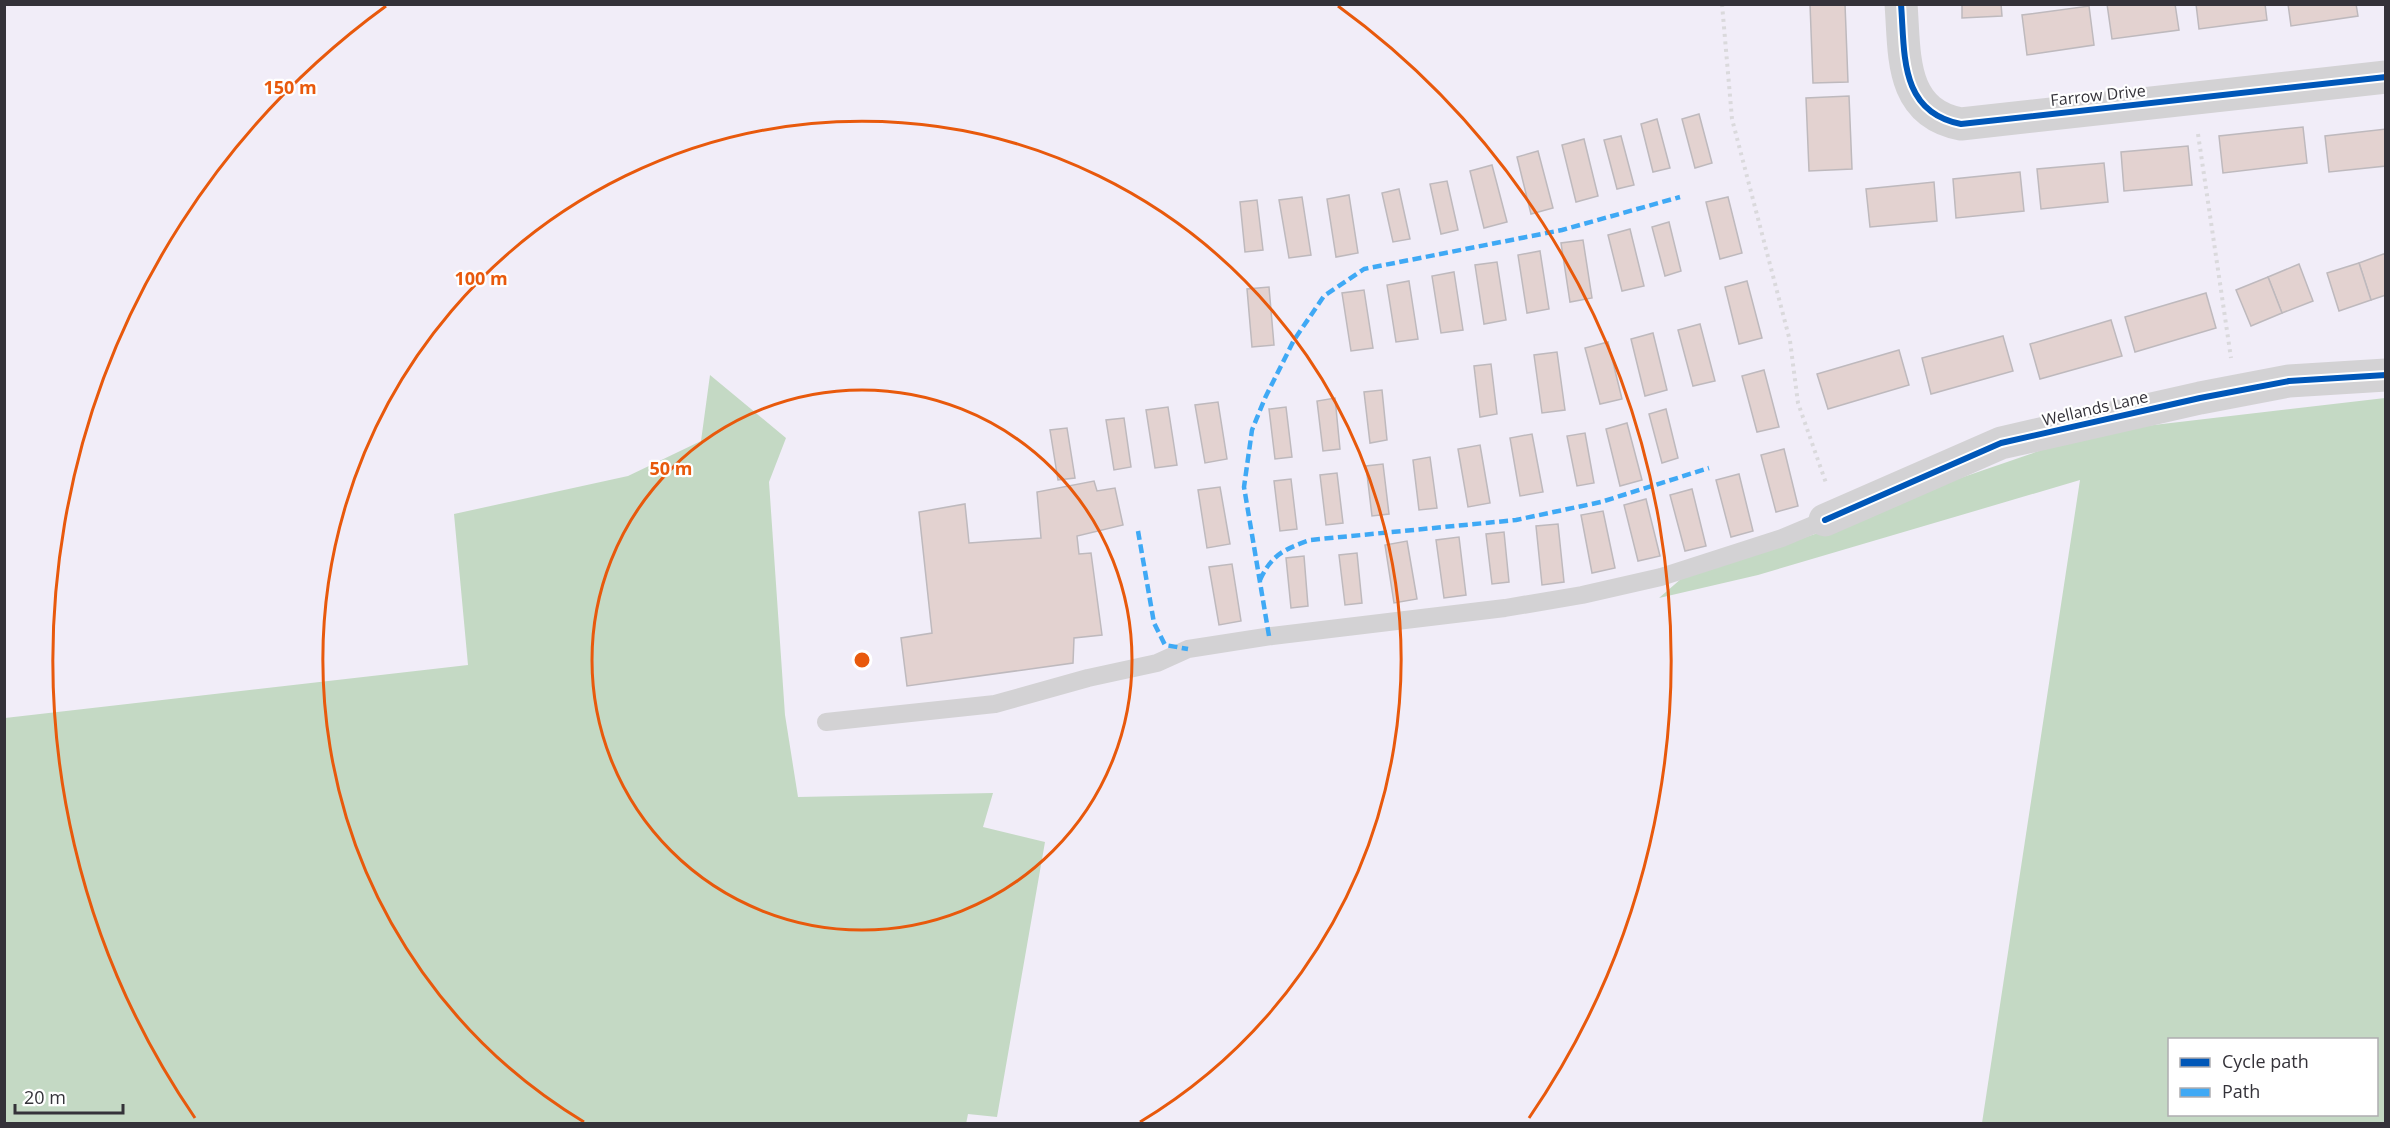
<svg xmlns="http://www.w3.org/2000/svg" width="2390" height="1128" viewBox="0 0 2390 1128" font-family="'Open Sans',sans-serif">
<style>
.green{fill:#c4d9c4;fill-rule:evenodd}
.building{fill:#e3d2d0;stroke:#beb9bd;stroke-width:1.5}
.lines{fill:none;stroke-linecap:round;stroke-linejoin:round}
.path{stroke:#dad9dc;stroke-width:4;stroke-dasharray:3 4.5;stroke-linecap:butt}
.lane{stroke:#d3d2d4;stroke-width:18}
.street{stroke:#d3d2d4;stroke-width:33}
.quiet{stroke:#3fa9f5;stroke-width:4.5;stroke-dasharray:9 4.5;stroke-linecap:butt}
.cycleway-casing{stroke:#fff;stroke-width:10}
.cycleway{stroke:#0057b8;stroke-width:6}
.ring{fill:none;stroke:#e8590c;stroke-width:3}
.labels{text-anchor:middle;stroke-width:4.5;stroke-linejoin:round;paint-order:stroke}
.street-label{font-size:16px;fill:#343239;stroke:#fff}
.centre{fill:#e8590c;stroke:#fff;stroke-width:3}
.ring-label{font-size:18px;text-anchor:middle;font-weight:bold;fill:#e8590c;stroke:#fff;stroke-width:4.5;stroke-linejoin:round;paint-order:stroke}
</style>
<rect width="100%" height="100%" fill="#f1edf8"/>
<!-- green -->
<g class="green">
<polygon points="710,375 786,438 769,482 785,715 798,797 993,793 983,827 1045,842 997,1117 968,1114 966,1124 5,1123 5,718 468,665 454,514 628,476 701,441"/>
<path d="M2385,398V1123H1982L2080,480L1758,575L1659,598L1682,578L1842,525L1911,495L2094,432ZM2170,1040H2376V1114H2170Z"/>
</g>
<!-- building -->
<g class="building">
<polygon points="1810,4 1845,4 1848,82 1813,83"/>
<polygon points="1962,4 2001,4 2002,16 1962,18"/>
<polygon points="2107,4 2175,4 2179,30 2112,39"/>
<polygon points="2196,4 2265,4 2267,20 2199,29"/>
<polygon points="2288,4 2356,4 2358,16 2291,26"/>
<polygon points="2089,6 2094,45 2027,55 2022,15"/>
<polygon points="1849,96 1852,169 1809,171 1806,98"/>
<polygon points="1699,114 1712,163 1695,168 1682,119"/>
<polygon points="1657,119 1670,168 1653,172 1641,124"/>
<polygon points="2303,127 2307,163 2223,173 2219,136"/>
<polygon points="2386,129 2386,166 2329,172 2325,136"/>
<polygon points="1621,136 1634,185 1617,189 1604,140"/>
<polygon points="1584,139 1598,196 1576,202 1562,145"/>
<polygon points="2188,146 2192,185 2124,191 2121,152"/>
<polygon points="1538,151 1553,208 1531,214 1517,157"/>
<polygon points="2104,163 2108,202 2041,209 2037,169"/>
<polygon points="1492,165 1507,222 1484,228 1470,171"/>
<polygon points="2020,172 2024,211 1956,218 1953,179"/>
<polygon points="1447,181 1458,230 1441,234 1430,184"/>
<polygon points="1934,182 1937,221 1870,227 1866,189"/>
<polygon points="1399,189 1410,239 1393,242 1382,193"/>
<polygon points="1349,195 1358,253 1336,257 1327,199"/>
<polygon points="1302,197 1311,255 1289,258 1279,200"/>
<polygon points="1728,197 1742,253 1720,259 1706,202"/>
<polygon points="1257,200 1263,250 1245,252 1240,202"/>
<polygon points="1669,222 1681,271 1665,276 1652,227"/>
<polygon points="1630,229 1644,286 1622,291 1608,235"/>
<polygon points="1583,240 1592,298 1570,302 1561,243"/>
<polygon points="1540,251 1549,309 1527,313 1518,255"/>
<polygon points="2386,253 2386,295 2371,300 2359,263"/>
<polygon points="1497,262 1506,320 1484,324 1475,265"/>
<polygon points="2359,263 2371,300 2339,311 2327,273"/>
<polygon points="2299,264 2313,301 2282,313 2268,277"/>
<polygon points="1454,272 1463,330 1441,333 1432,276"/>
<polygon points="2268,277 2282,313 2251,326 2236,290"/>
<polygon points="1409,281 1418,339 1396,342 1387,285"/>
<polygon points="1747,281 1762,338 1739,344 1725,287"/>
<polygon points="1269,287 1274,345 1252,347 1247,289"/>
<polygon points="1364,290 1373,348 1351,351 1342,293"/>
<polygon points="2206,293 2216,328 2135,352 2125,317"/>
<polygon points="2111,320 2122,356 2040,379 2030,344"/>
<polygon points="1700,324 1715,381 1693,386 1678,330"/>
<polygon points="1653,333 1667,390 1645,396 1631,339"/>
<polygon points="2003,336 2013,371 1931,394 1922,358"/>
<polygon points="1608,342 1622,399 1600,404 1585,348"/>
<polygon points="1899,350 1909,385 1828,409 1817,374"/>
<polygon points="1557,352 1565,410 1542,413 1534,355"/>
<polygon points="1491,364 1497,414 1480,417 1474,366"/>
<polygon points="1764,370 1779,427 1757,432 1742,376"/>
<polygon points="1382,390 1387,440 1370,443 1364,392"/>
<polygon points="1335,398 1340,449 1323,451 1317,401"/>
<polygon points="1218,402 1227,459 1205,463 1195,405"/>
<polygon points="1168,407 1177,465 1155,468 1146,410"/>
<polygon points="1286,407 1292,457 1275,459 1269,409"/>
<polygon points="1666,409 1678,458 1662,463 1649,414"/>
<polygon points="1124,418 1131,467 1114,470 1106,420"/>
<polygon points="1627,423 1642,480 1620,486 1606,429"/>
<polygon points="1067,428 1075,478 1058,480 1050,430"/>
<polygon points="1585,433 1594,483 1577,486 1567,436"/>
<polygon points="1532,434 1543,492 1520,496 1510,438"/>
<polygon points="1480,445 1490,503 1468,507 1458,449"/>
<polygon points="1784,449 1798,506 1776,512 1761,455"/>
<polygon points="1430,457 1437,508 1419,510 1413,460"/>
<polygon points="1383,464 1389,514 1372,516 1366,466"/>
<polygon points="1337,473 1343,523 1326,525 1320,475"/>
<polygon points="1739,474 1753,531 1731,537 1716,480"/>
<polygon points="1291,479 1297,529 1280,531 1274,481"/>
<polygon points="1094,481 1097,491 1115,488 1123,525 1077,536 1079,554 1091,553 1102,635 1074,638 1073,663 907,686 901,638 932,633 919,512 965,504 969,543 1041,538 1037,492"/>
<polygon points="1220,487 1230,544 1207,548 1198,490"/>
<polygon points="1692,489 1706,546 1685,551 1670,495"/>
<polygon points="1646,499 1660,556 1638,561 1624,505"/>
<polygon points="1603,511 1615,568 1592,573 1581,515"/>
<polygon points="1558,524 1564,582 1542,585 1536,526"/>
<polygon points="1504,532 1509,582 1492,584 1486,534"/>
<polygon points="1459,537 1466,595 1444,598 1436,540"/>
<polygon points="1407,541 1417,599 1394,603 1385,545"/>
<polygon points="1357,553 1362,603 1345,605 1339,555"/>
<polygon points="1304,556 1308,606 1291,608 1286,558"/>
<polygon points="1232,564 1241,621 1219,625 1209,567"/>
</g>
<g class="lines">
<!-- path -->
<g class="path">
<polyline points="1722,4 1732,119 1790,341 1798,403 1826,483"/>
<polyline points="2198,134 2231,358"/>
</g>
<!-- lane -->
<polyline class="lane" points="826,722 995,704 1088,678 1157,663 1188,649 1272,636 1505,608 1582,595 1661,577 1782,538 1825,520"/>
<!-- street -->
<g class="street">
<path d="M1901,4C1905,54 1899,112 1961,124L2386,77"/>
<polyline points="1825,520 2001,443 2200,398 2289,381 2386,375"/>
</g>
<!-- quiet -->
<g class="quiet">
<polyline points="1138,531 1154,623 1165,645 1188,649"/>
<path d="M1260,580C1272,554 1285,549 1310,540L1516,520L1601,502L1709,468"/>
<polyline points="1269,636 1244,487 1252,430 1265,398 1294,340 1324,296 1364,269 1562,230 1680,197"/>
</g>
<defs>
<g id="cycleway">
<path d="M1901,4C1905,54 1899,112 1961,124L2386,77"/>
<polyline points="1825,520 2001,443 2200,398 2289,381 2386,375"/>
</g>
</defs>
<!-- cycleway casing -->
<use href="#cycleway" class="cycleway-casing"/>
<!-- cycleway -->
<use href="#cycleway" class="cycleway"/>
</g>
<!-- distance rings -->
<g class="ring">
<circle cx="862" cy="660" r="270"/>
<path d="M584 1122A539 539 0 1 1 1140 1122"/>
<path d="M195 1118A809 809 0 0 1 386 6M1338 6A809 809 0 0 1 1529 1118"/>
</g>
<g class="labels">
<!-- street labels -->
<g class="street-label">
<text transform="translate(2098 95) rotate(-6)" y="6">Farrow Drive</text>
<text transform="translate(2095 408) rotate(-13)" y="6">Wellands Lane</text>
</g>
</g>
<circle cx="862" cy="660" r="9" class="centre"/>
<g class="ring-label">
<text x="290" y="94">150 m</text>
<text x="481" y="285">100 m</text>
<text x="671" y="475">50 m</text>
</g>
<!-- border -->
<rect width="2390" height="1128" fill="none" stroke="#343239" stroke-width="12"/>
<!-- legend -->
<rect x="2168" y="1038" width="210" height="78" fill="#ffffff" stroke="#aeadb0" stroke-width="1.5"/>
<rect x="2180" y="1058" width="30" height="9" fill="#0057b8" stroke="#aeadb0" stroke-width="1.5"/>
<text x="2222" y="1068" font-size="18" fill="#343239">Cycle path</text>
<rect x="2180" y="1088" width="30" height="9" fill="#3fa9f5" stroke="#aeadb0" stroke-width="1.5"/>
<text x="2222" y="1098" font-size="18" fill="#343239">Path</text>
<!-- scale -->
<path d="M15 1104v9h108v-9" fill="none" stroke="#343239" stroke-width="3"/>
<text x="24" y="1104" font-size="18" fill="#343239" stroke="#ffffff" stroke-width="4.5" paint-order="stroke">20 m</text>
</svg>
